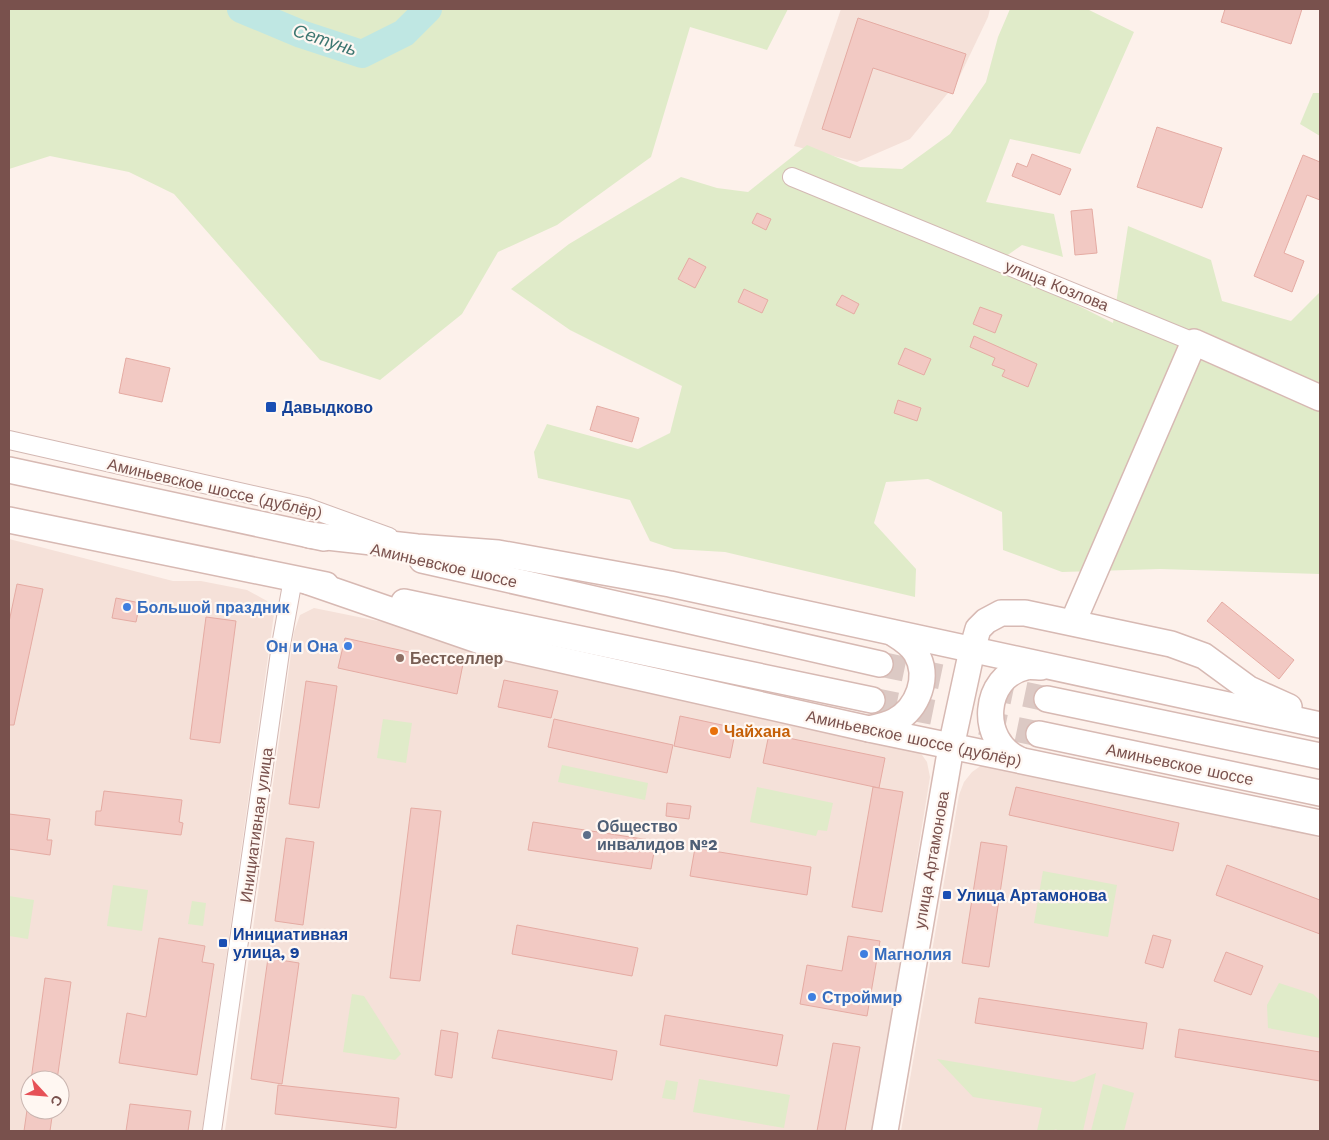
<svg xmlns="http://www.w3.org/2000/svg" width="1329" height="1140" viewBox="0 0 1329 1140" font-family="'Work Sans',sans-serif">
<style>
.residential{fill:#f5e1d9;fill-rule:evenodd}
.green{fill:#e0ebc9}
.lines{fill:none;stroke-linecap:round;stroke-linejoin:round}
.river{stroke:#bfe7e3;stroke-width:28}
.building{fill:#f2c9c3;stroke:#e5aba3}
.secondary-tunnel{stroke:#dcc9c4;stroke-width:25;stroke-dasharray:25 12;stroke-linecap:butt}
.street-casing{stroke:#d3b8b3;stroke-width:20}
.secondary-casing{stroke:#d7b9b3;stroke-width:28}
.street{stroke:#fff;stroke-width:18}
.secondary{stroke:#fff;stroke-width:25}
.transit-dot{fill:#1a4fb4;stroke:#fff7f2;stroke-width:2}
.shop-dot{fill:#3f7fe0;stroke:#fff7f2;stroke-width:2}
.education-dot{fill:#8d6e63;stroke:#fff7f2;stroke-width:2}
.food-dot{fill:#e8710a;stroke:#fff7f2;stroke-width:2}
.service-dot{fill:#5c6f8a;stroke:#fff7f2;stroke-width:2}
.labels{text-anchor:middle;stroke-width:4.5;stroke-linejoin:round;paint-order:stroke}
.street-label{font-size:16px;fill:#79514d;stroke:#fff7f2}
.transit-label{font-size:16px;font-weight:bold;fill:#164399;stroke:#fff7f2;text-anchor:start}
.shop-label{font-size:16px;font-weight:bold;fill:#366cbe;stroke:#fff7f2;text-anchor:start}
.education-label{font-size:16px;font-weight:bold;fill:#785e54;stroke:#fff7f2;text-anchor:start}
.food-label{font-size:16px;font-weight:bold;fill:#c56008;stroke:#fff7f2;text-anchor:start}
.service-label{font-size:16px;font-weight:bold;fill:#4e5e75;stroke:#fff7f2;text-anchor:start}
.water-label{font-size:18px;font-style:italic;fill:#3c7671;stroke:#fff7f2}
</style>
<rect width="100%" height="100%" fill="#fdf1eb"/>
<!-- residential -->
<g class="residential">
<polygon points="841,9 990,9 988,17 957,82 910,139 857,162 794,146"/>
<path d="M9,539L173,581H201L247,590L267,601L274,614L202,1131H9ZM30,1080H60V1110H30Z"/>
<polygon points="314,608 398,625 480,655 917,748 927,762 930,777 873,1131 225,1131 294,632 300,615"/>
<polygon points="982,765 1253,816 1320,838 1320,1131 901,1131 959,795 964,782 972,772"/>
</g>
<!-- green -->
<g class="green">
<polygon points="9,9 788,9 767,50 690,27 651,157 557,225 498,252 462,314 380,380 320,360 174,194 129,172 50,156 9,169"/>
<polygon points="1010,9 1087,9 1134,32 1080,154 1010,139 986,202 1054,214 1063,257 1022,245 995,264 1113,323 1128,226 1211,260 1222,301 1291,321 1320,292 1320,574 1160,569 1062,572 1003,550 1002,512 928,479 886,482 874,523 916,569 915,597 725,552 674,549 650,541 630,500 538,478 534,452 547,424 638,449 670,433 682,386 570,330 511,289 569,244 681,177 717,188 748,192 807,145 860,167 902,169 950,134 986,82 998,37"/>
<polygon points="1313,93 1320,93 1320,136 1300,124"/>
<polygon points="383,719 412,723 406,763 377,758"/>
<polygon points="562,765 648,783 645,800 558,782"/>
<polygon points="757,787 833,803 827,831 818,830 816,836 750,822"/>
<polygon points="1043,871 1117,885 1108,937 1034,923"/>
<polygon points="113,885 148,890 142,931 107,926"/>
<polygon points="9,896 34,900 28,939 9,936"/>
<polygon points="192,901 206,903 203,926 188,924"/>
<polygon points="1279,983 1313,994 1320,1001 1320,1038 1268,1028 1267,1005"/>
<polygon points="352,994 364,996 401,1054 395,1060 343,1052"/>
<polygon points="937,1059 1074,1082 1096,1073 1083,1131 1054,1131 1057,1129 1051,1131 1037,1131 1042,1108 973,1097"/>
<polygon points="699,1079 790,1095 784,1128 693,1112"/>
<polygon points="666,1080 678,1082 675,1100 662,1098"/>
<polygon points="1103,1084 1134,1093 1124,1131 1091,1131"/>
</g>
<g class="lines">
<!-- river -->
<polyline class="river" points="241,9 301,34 362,54 404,33 428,9"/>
</g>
<!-- building -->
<g class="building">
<polygon points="1225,9 1302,9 1291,44 1221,22"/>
<polygon points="858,18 966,54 953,94 873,68 850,138 822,129"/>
<polygon points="1157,127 1222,148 1202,208 1137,187"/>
<polygon points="1032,154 1071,169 1060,195 1012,176 1017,163 1027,167"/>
<polygon points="1303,155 1320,162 1320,200 1307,195 1284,253 1304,261 1292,292 1254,276"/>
<polygon points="1092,209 1097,253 1075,255 1071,211"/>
<polygon points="757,213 771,219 766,230 752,223"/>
<polygon points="689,258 706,267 695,288 678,279"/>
<polygon points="744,289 768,300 762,313 738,302"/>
<polygon points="842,295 859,304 854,314 836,305"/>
<polygon points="980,307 1002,315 995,333 973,324"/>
<polygon points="974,336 1037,364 1028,387 1002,376 1005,370 992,365 995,358 970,347"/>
<polygon points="905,348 931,359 924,375 898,364"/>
<polygon points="126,358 170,368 162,402 119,393"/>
<polygon points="898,400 921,408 917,421 894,413"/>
<polygon points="597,406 639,418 632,442 590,430"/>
<polygon points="17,584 43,589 14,725 9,725 9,622"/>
<polygon points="116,598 140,603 136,622 112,618"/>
<polygon points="1222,602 1294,660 1279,679 1207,621"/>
<polygon points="206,617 236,621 220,743 190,739"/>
<polygon points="345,638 463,664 457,694 338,668"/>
<polygon points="504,680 558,691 551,718 498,707"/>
<polygon points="306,681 337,686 319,808 289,804"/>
<polygon points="680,716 736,728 730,758 674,746"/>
<polygon points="554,719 673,745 667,773 548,747"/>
<polygon points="769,734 885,758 879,788 763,763"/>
<polygon points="873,787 903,792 882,912 852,907"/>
<polygon points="1016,787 1179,823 1173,851 1009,815"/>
<polygon points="104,791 182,800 179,822 183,823 181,835 95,825 96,811 101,811"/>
<polygon points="667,803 691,806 689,819 666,816"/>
<polygon points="411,808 441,811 420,981 390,978"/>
<polygon points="9,814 50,819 47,840 52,840 50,855 9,849"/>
<polygon points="533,822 656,841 651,869 528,850"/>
<polygon points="286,838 314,842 303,925 275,921"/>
<polygon points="981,842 1007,846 989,967 962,963"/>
<polygon points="695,848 811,867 807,895 690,876"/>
<polygon points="1227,865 1320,900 1320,934 1216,895"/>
<polygon points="517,925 638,948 632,976 512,954"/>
<polygon points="1153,935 1171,940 1163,968 1145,963"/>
<polygon points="848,936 880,941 867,1016 800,1004 807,965 842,971"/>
<polygon points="159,938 205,946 202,962 214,964 197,1075 119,1063 127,1013 146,1017"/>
<polygon points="1226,952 1263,966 1251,995 1214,981"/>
<polygon points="268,958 299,963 282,1084 251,1079"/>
<polygon points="45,978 71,982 57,1080 31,1080"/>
<polygon points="979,998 1147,1023 1143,1049 975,1023"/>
<polygon points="665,1015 783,1035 777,1066 660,1045"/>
<polygon points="1179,1029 1320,1052 1320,1081 1175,1057"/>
<polygon points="441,1030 458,1033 452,1078 435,1075"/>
<polygon points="498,1030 617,1051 612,1080 492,1058"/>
<polygon points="833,1043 860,1047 845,1131 817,1131"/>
<polygon points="278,1085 399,1098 396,1128 275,1114"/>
<polygon points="130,1104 191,1111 188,1131 126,1131"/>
<polygon points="27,1110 53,1110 50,1131 24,1131"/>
</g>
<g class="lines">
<!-- secondary-tunnel -->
<g class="secondary-tunnel">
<polyline points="880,664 1047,699"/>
<polyline points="872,700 1039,734"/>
</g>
<defs>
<g id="street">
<polyline points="792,177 1194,342"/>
<polyline points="9,440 306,507 389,537"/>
<polyline points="212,1131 281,645 293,579"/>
</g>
<g id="secondary">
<polyline points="9,470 324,538"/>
<polyline points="9,520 326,585"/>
<polyline points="309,535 417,547 498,553 670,584 1320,725"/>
<polyline points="422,560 880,664"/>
<polyline points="309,582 486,643 869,729 1320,823"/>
<polyline points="404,602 872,700"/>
<polyline points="1073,622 1194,342 1320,398"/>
<polyline points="1047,699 1320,756"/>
<path d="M869,729C878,727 887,725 895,721C918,708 930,677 916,653C911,644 901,638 893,633"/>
<polyline points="1039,734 1320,793"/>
<path d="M1020,760C977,741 983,676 1026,667C1030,666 1037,667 1041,667"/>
<polyline points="885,1131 951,747 972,650 978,629 986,621 1001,613 1025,613 1171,644 1204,656 1249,689 1289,707"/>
</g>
</defs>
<!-- street casing -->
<use href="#street" class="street-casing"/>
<!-- secondary casing -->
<use href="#secondary" class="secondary-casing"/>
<!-- street -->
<use href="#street" class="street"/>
<!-- secondary -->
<use href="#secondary" class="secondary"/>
</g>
<!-- markers -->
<g class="transit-dot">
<rect x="265" y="401" width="12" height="12" rx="2.5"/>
<rect x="942" y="890" width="10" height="10" rx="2.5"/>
<rect x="218" y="938" width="10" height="10" rx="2.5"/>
</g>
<g class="shop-dot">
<circle cx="127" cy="607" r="5"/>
<circle cx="348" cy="646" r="5"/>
<circle cx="864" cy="954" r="5"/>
<circle cx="812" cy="997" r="5"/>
</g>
<circle class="education-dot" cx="400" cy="658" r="5"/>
<circle class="food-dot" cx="714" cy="731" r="5"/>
<circle class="service-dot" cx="587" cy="835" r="5"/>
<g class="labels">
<!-- street labels -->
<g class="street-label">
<text transform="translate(1057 285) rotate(22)" y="6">улица Козлова</text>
<text transform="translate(215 488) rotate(13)" y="6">Аминьевское шоссе (дублёр)</text>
<text transform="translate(444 565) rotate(13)" y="6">Аминьевское шоссе</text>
<text transform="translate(914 738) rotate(12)" y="6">Аминьевское шоссе (дублёр)</text>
<text transform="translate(1180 764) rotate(12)" y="6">Аминьевское шоссе</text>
<text transform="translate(256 825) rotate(-82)" y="6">Инициативная улица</text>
<text transform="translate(931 860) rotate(-80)" y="6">улица Артамонова</text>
</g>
<!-- transit labels -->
<g class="transit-label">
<text x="282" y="413">Давыдково</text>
<text x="957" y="901">Улица Артамонова</text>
<text x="233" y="940">Инициативная<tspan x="233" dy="18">улица, 9</tspan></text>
</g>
<!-- shop labels -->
<g class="shop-label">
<text x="137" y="613">Большой праздник</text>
<text x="338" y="652" text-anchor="end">Он и Она</text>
<text x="874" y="960">Магнолия</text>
<text x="822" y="1003">Строймир</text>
</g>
<!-- education labels -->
<g class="education-label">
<text x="410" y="664">Бестселлер</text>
</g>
<!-- food labels -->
<g class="food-label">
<text x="724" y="737">Чайхана</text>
</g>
<!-- service labels -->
<g class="service-label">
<text x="597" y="832">Общество<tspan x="597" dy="18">инвалидов №2</tspan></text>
</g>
<!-- water labels -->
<g class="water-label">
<text transform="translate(325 40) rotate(18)" y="6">Сетунь</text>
</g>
</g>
<!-- border -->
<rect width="1329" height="1140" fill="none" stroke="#79514d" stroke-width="20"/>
<!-- north arrow -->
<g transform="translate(45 1095) rotate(116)"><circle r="24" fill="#fff7f2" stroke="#c9b5b0"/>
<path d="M0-4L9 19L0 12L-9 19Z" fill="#e65157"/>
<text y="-8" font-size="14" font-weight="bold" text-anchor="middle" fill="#79514d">С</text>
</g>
</svg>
